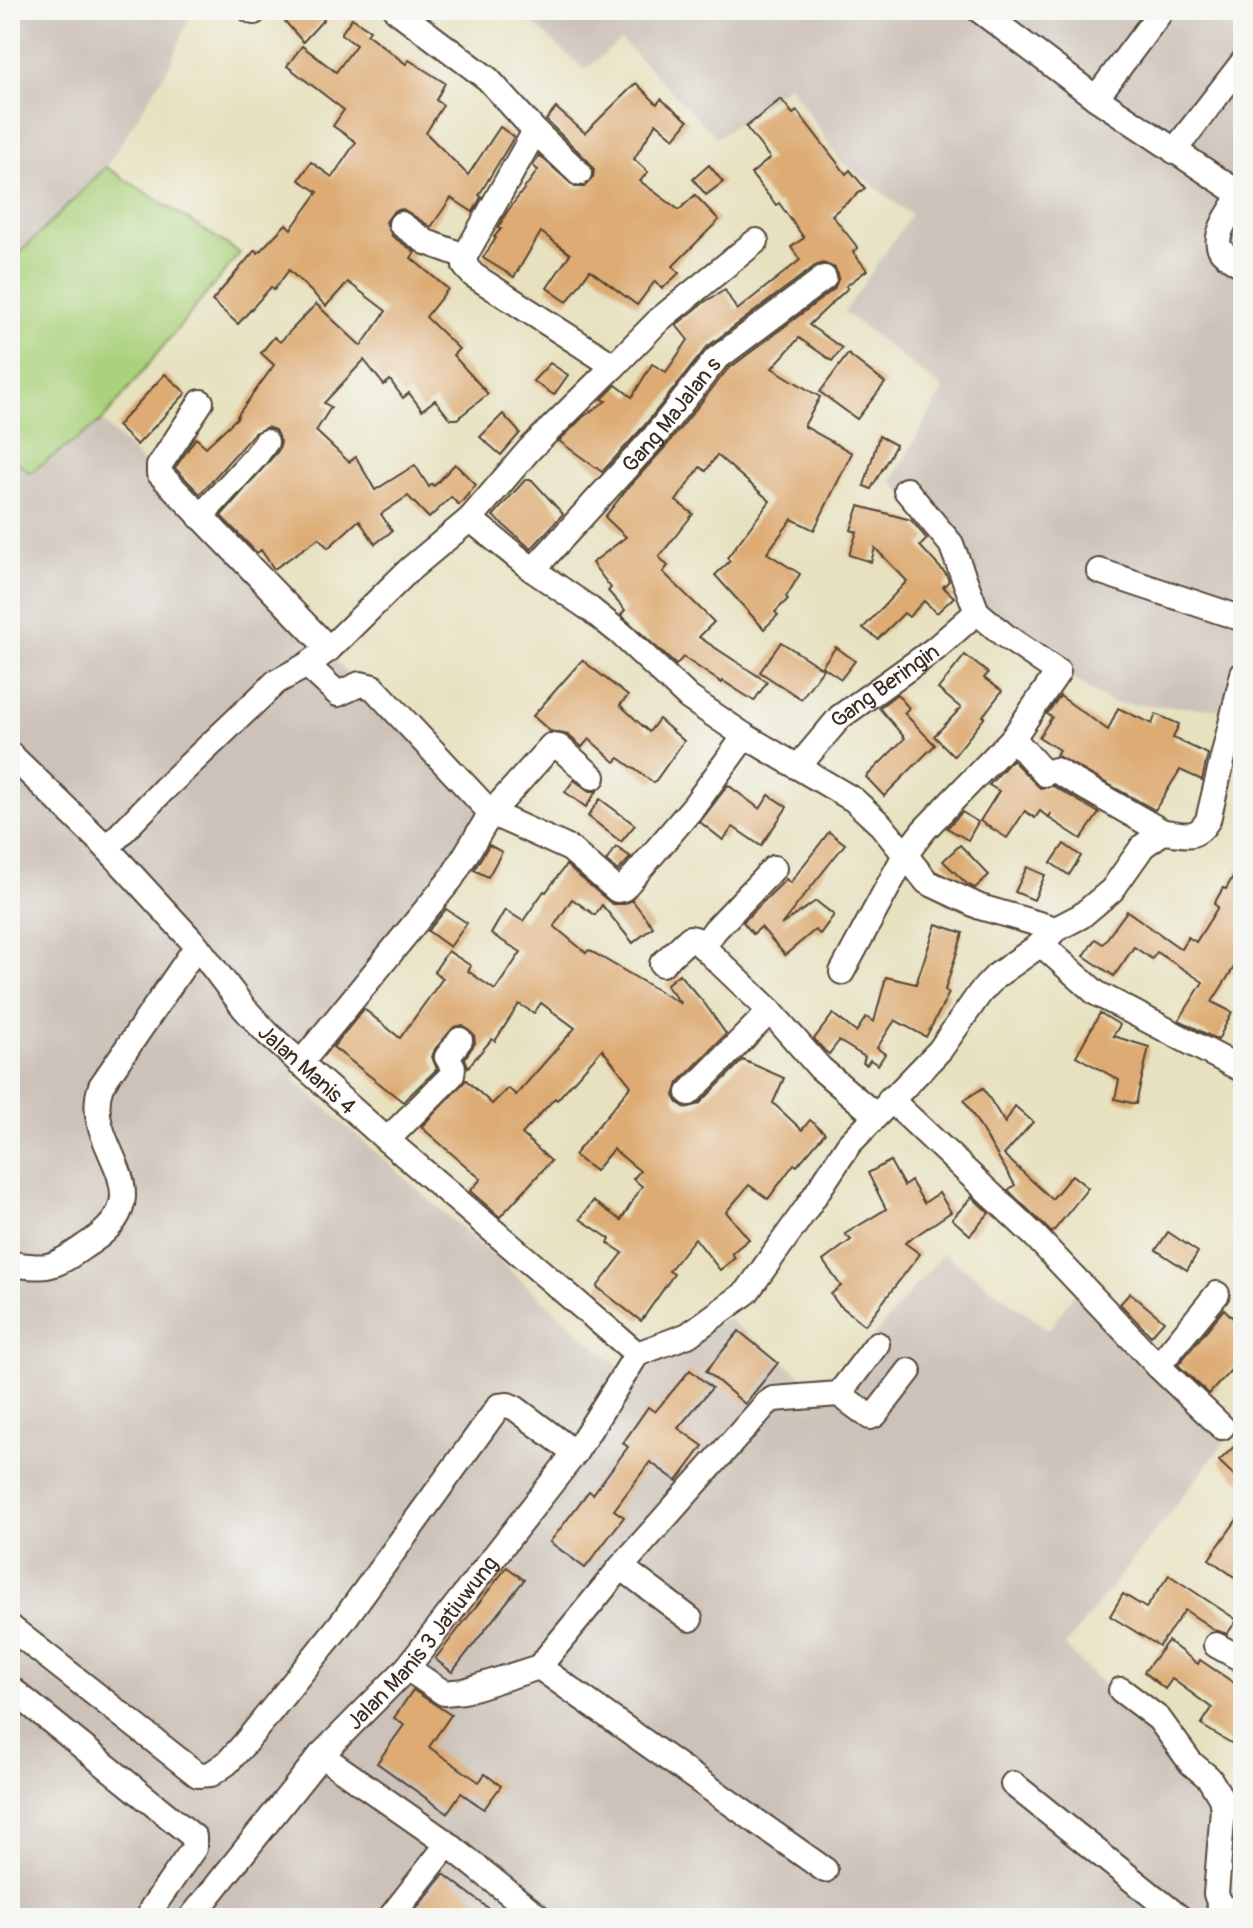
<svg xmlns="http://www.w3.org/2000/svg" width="1253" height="1928" viewBox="0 0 1253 1928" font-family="Pangolin,sans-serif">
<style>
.industrial{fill:#ccc2b9}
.green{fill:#aad17c;stroke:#727e4d;stroke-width:2}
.building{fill:#ddab73}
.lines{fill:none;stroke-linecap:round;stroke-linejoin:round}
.minor-casing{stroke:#554536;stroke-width:28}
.minor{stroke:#fff;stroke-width:24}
.labels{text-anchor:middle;stroke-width:6;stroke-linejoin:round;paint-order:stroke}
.street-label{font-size:22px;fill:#3b2a1e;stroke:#f6f6f2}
</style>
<rect width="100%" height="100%" fill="#f6f6f2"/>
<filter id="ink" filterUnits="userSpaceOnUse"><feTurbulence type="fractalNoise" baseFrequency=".0125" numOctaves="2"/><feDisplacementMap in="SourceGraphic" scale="16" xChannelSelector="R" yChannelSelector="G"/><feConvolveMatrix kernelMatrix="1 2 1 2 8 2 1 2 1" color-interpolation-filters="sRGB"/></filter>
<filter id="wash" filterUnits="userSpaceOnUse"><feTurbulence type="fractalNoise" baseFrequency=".006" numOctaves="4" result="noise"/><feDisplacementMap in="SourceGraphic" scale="32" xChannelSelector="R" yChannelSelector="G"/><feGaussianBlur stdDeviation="1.8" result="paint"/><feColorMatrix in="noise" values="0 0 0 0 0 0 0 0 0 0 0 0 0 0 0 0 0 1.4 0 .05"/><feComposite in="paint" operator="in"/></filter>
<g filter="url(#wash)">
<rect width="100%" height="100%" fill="#e7e1bf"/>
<!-- industrial -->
<g class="industrial">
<polygon points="10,10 192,10 171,63 106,167 10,263"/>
<polygon points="518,10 995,10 999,13 1002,10 1243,10 1243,660 1231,710 1111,703 978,615 953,545 892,481 943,389 844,312 911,215 840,160 789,85 717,138 621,40 585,70"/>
<polygon points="102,421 489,819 293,1079 637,1383 664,1353 727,1318 825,1394 943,1253 1049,1330 1084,1279 1228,1438 1065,1646 1227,1810 1216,1835 1213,1914 1219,1918 10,1918 10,457 30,473"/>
</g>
<!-- green -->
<polygon class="green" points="106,167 240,253 102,421 30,473 10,457 10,263"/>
<g id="blocks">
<!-- building -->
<g class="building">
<polygon points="275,10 314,10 324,19 303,42"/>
<polygon points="352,18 370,30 367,34 406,64 409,60 445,83 436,100 443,105 426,133 468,175 500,127 514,137 479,195 481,197 473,212 451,198 431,227 403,209 394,211 386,222 392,236 415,252 411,258 448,289 426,317 459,349 453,355 488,394 457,419 450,419 435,400 422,410 409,393 403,398 390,380 384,385 364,360 324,403 331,407 316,431 349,462 356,457 375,490 415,465 429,487 432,484 434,486 455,464 476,485 459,505 451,497 429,518 408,496 381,514 392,531 375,544 359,520 328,548 319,538 274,569 261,550 257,553 221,516 278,451 281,443 275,430 267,427 254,433 200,494 175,468 196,438 206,447 238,417 237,416 274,365 261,353 274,337 280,342 316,304 361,346 386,311 348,282 326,306 289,270 274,290 271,287 238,324 212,301 255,250 258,253 286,224 291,229 318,192 299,180 311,162 332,177 356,142 333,126 344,110 287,66 302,46 336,72 356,45 341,34"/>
<polygon points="636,83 657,104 661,99 688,121 674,138 656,123 634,159 648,172 640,181 679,210 695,195 719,220 673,266 679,273 662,289 655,281 637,305 590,270 567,302 547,288 570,254 541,232 514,277 483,258 496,238 494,237 501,229 498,228 507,212 538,170 533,166 539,155 575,187 584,187 593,177 594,170 589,162 546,120 556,108 585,133"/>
<polygon points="781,99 793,114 797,111 846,174 850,170 865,188 832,215 858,248 853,252 867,270 846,286 848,288 809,325 842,348 832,361 799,338 772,368 820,397 804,426 852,453 814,530 792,519 767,553 800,574 786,597 788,599 775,612 778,615 764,629 715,575 730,561 727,558 770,501 717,455 706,471 700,467 676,501 693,514 659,557 668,566 663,572 714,622 699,637 767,682 754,701 723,681 722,683 683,657 676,665 621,615 625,610 608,591 611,588 592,563 626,537 605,517 626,490 667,445 727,370 834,289 839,277 835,268 823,263 815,266 707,347 644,426 602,472 559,441 583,417 606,401 602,399 616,385 632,397 652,364 666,372 688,340 676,325 706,301 725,290 737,310 800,260 791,247 804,238 779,203 776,205 751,174 770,158 746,127"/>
<polygon points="709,165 723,182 706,195 693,179"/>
<polygon points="848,354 885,383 857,419 820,392"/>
<polygon points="550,363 568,375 554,395 533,381"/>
<polygon points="165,374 186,393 137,445 117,426"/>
<polygon points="503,414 520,433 501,455 480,437"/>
<polygon points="879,436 896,445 871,489 864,486"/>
<polygon points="525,480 532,480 563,514 531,549 493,516"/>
<polygon points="859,506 911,520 927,539 920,546 946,574 949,581 943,587 954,597 937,613 924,601 909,617 904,613 878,639 863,628 907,581 875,548 871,562 849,555 857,532 851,530"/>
<polygon points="781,642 823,669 801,699 760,672"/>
<polygon points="836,647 855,661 841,679 822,666"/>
<polygon points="965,655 988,673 984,678 1002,691 983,716 985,717 954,756 934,736 961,708 938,689"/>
<polygon points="582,660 628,696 620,705 649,732 659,719 684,741 654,783 619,758 615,762 589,739 582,747 568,735 550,731 533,716"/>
<polygon points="897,694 909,708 904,713 935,745 884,796 866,777 905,738 879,708"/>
<polygon points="1060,696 1108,730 1118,708 1152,724 1156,714 1179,724 1173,738 1208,754 1202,780 1180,770 1155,810 1056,755 1059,750 1039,737 1052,717 1047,714"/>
<polygon points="1012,760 1040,788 1053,786 1099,813 1081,839 1049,818 1051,813 1048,817 1040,811 1035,818 1025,811 1007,838 980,821 999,791 989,785"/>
<polygon points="574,780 589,791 597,791 586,807 565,792"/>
<polygon points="728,785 760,809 769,795 787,807 761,846 733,827 723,840 700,822"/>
<polygon points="600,799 635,825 621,842 588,816"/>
<polygon points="962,812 978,822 968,840 947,828"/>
<polygon points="829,832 845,844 781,925 816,901 834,915 820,934 815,930 785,955 761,927 753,934 743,922 786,879 790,883"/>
<polygon points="1064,844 1081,856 1069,875 1051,863"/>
<polygon points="489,845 502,852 488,877 474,870"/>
<polygon points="960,845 989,875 975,888 967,884 943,861"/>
<polygon points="616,847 631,857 618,871 606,861"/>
<polygon points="1243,859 1243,953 1212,1002 1232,1012 1218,1040 1179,1020 1203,982 1157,952 1152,959 1134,947 1114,976 1084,956 1095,939 1103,944 1127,911 1181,949 1188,937 1196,942 1218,907 1214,904 1223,888 1226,889"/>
<polygon points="566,865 612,904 625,904 632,900 653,927 633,943 602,905 595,915 572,899 554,926 586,953 589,950 681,1004 666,985 679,974 705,1004 726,1034 678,1083 674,1096 678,1103 686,1108 699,1104 743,1060 784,1078 773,1103 802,1130 810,1120 825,1133 797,1166 794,1164 768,1199 749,1185 726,1212 749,1239 732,1253 735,1258 720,1270 695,1238 669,1271 674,1274 641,1321 597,1287 623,1253 608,1243 610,1239 580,1219 593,1201 621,1220 642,1186 633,1179 640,1171 613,1149 595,1171 574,1155 631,1086 602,1049 557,1100 555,1098 522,1134 551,1161 500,1217 470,1191 481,1179 421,1127 466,1080 492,1104 508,1088 516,1095 575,1028 541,1003 534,1013 519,1004 495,1041 492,1039 468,1067 465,1058 475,1043 474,1035 463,1025 454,1027 435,1049 432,1057 437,1069 403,1102 333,1047 364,1009 400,1038 443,978 434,972 448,951 471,966 468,971 495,990 521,952 491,934 505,910 523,921 544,891 546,892"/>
<polygon points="1027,867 1045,875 1034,900 1015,892"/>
<polygon points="446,909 467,923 450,947 428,931"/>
<polygon points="936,924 963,933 945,990 949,993 926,1037 895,1020 877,1048 885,1054 878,1065 870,1060 867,1065 863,1063 865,1057 839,1041 829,1054 825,1051 814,1039 833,1014 856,1032 866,1017 874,1022 886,977 916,984"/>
<polygon points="1100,1013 1120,1025 1113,1036 1149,1047 1136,1104 1115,1099 1119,1080 1076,1056"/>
<polygon points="983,1088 1005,1123 1015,1106 1033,1122 1004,1155 1052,1199 1072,1175 1088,1188 1052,1233 1008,1190 1015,1185 964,1100"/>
<polygon points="890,1161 904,1186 911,1181 924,1203 939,1193 951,1212 905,1243 920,1254 865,1325 838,1304 831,1294 841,1286 823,1261 851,1240 845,1234 886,1209 868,1173"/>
<polygon points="972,1197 989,1213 970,1235 952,1219"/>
<polygon points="1168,1232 1198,1252 1187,1270 1156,1250"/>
<polygon points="1130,1293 1164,1321 1151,1336 1120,1304"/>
<polygon points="1224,1309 1243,1328 1243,1357 1209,1394 1178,1365"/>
<polygon points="739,1331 778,1363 745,1404 706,1371"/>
<polygon points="690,1370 712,1388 678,1428 703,1446 677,1481 650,1462 614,1510 624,1517 585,1568 550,1542 589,1491 593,1494 628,1447 623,1443 648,1407 655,1412"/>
<polygon points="1243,1438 1243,1484 1219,1461"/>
<polygon points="1243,1511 1243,1583 1209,1559"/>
<polygon points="507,1567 524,1580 452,1672 435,1659"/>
<polygon points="1169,1575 1237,1620 1227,1634 1215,1630 1185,1610 1159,1646 1110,1616 1123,1594 1146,1608"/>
<polygon points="1168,1641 1198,1664 1200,1660 1243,1689 1243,1750 1201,1725 1212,1708 1172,1679 1165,1689 1144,1672"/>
<polygon points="413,1690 451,1715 429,1747 479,1782 485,1774 501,1786 484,1809 461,1793 447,1813 377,1763 404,1725 394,1718"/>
<polygon points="444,1874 501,1918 409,1918"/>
</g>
</g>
</g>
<g filter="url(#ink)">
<use href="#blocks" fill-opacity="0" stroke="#554536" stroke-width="2"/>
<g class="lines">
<defs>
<g id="minor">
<polyline points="250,10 254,12"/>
<polyline points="979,10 1096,98 1243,196"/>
<polyline points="1096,98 1162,10"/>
<polyline points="535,131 579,173"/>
<polyline points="1174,151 1243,62"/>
<path d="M1241,195C1234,207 1211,236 1221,250C1226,257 1236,261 1243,266"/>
<polyline points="401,224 426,242 465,256"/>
<polyline points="614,366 660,319 756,241"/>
<polyline points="201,402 159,466 159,473 329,649"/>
<polyline points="200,517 255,457 266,442"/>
<polyline points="470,519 533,570 590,609 620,633 689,698 745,736 854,800 881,825 927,882 980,907 1056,929"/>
<path id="s1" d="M533,570L655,436L716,359L824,278"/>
<polyline points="1099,571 1243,619"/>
<polyline points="307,665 338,694 360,684 373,687 491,813 570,849 617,890 623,889 694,806 745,736"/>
<polyline points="1013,738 1045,774"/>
<path id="s2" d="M10,754L107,848L197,946L244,1008L268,1034L387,1140L637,1354"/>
<path id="s3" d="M798,767L840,717L935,649L977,612"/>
<polyline points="1055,770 1163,832"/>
<polyline points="107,848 164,789 276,682 307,665 329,649 409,570 470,519 529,450 614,366 473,275 465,266 465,256 535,131 488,79 396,10"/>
<polyline points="1041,944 1096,993 1243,1070"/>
<polyline points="703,947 715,930 774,868"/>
<polyline points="662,964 690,938 695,939 770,1011 820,1068 875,1115"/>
<polyline points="842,972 905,855 924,830 1013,738 1058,672 1004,635 977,612 951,544 906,490"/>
<polyline points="300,1064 451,879 491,813 551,746 559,747 593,777"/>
<polyline points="689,1093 770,1011"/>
<polyline points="890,1099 1034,1235 1158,1366 1222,1427"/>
<polyline points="387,1140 452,1075 453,1067 447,1057 460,1040"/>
<path d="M10,1264C21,1265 36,1268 47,1266C63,1263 78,1250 91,1242C168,1190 79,1146 101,1086L197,946"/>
<path d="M637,1354L688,1335L747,1292L806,1209L849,1144L940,1050L980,993L996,976L1041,944L1056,929L1081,916L1112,890L1143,846L1163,832C1183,833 1195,842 1208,820L1243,674"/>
<polyline points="1158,1366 1217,1294"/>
<polyline points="839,1394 870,1417 875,1415 909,1371"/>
<polyline points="621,1567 690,1619"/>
<polyline points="10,1627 198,1775 211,1774 227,1763 245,1743 343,1621 499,1406 508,1405 515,1408 575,1453"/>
<polyline points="1216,1645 1243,1660"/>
<polyline points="539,1667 825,1870"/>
<polyline points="407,1668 444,1693 464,1691 539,1667 621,1567 766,1404 773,1399 839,1394 877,1344"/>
<polyline points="10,1688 194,1837 194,1848 152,1908 151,1912 156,1918"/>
<polyline points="1121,1690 1159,1719 1191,1763 1209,1778 1221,1798 1223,1809 1216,1894 1219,1902 1235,1918"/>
<polyline points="321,1755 448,1844 540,1918"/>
<polyline points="1013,1784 1180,1918"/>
<path id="s4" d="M191,1918L321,1755L407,1668L575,1453L637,1354"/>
<polyline points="390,1918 448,1844"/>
</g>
</defs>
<!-- minor casing -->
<use href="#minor" class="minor-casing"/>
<!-- minor -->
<use href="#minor" class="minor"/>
</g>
</g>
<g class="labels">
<!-- street labels -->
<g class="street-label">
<text dy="8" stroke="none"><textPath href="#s1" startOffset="208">Gang MaJalan s</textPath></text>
<text dy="8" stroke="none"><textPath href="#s3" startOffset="120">Gang Beringin</textPath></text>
<text dy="8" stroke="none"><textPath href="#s2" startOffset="434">Jalan Manis 4</textPath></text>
<text dy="8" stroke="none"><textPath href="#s4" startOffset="360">Jalan Manis 3 Jatiuwung</textPath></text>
</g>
</g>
<!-- margin -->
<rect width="1253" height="1928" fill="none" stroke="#f6f6f2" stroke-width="40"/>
</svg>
